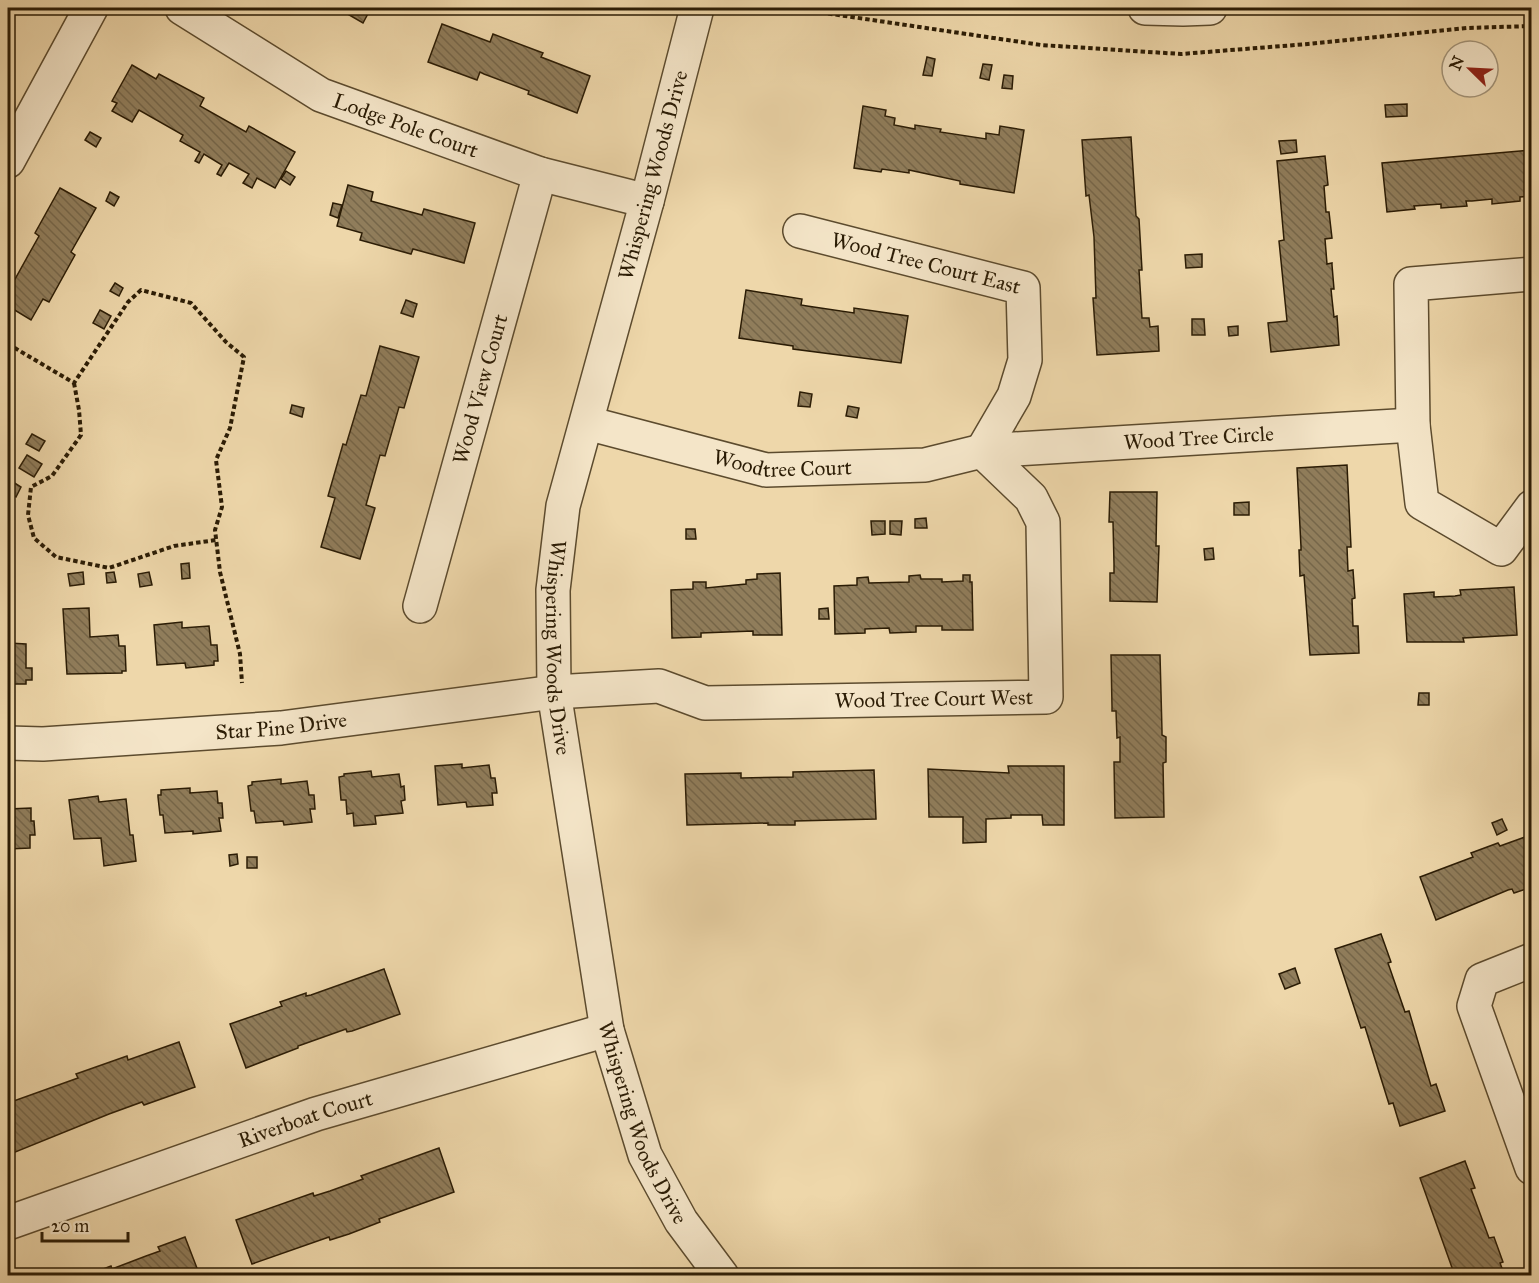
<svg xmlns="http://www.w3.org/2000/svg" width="1539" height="1283" viewBox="0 0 1539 1283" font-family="'IM FELL Great Primer',serif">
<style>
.building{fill:url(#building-back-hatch);stroke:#2b1c05;stroke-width:1.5}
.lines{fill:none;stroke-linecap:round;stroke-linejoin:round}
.minor-casing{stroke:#5c4b2e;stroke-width:36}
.path{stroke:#2b1c05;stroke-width:4;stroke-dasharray:4.5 3;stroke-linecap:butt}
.minor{stroke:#f4e5c8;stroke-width:33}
.labels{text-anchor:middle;stroke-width:4.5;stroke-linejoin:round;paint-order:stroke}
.street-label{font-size:21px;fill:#2b1c05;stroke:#f4e5c8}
</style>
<defs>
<pattern id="building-back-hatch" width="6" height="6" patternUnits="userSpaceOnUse" patternTransform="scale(1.5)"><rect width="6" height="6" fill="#907d5b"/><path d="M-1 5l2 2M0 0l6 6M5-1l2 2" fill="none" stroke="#766649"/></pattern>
</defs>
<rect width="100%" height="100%" fill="#eed7aa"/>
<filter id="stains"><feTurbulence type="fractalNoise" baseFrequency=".00333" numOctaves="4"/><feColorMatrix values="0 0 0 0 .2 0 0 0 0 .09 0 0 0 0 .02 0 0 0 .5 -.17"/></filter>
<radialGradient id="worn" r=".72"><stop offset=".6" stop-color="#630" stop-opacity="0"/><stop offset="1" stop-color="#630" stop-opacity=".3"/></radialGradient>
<!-- building -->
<g class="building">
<polygon points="340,8 371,8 363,23 339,9"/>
<polygon points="442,24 490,42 493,34 543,53 541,57 590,76 577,113 528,94 529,91 484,74 480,72 477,80 428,62"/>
<polygon points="927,57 935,59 932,76 923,75"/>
<polygon points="983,64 992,65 989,80 980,78"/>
<polygon points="132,65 156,79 159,74 204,98 200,106 246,132 249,126 295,152 275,188 257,178 252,188 243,183 249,174 229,163 221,176 217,174 222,165 204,154 199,163 195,161 200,152 180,141 183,135 139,110 132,122 112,111 117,103 112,101"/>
<polygon points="1004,75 1013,76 1012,89 1002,88"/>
<polygon points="1407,104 1407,116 1386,117 1385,105"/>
<polygon points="863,106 886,110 885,116 895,118 894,125 915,129 915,125 941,129 940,132 986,139 986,133 999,135 1000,126 1024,130 1014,193 960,184 960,181 909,170 909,173 882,169 881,172 854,168"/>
<polygon points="90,132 101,138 96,147 85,140"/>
<polygon points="1131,137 1136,216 1139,219 1142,270 1139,270 1142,318 1149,318 1150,327 1158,326 1159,351 1097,355 1093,298 1096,298 1094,237 1089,195 1086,196 1082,140"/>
<polygon points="1296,140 1297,152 1281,154 1279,141"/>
<polygon points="1532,150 1532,196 1520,197 1520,201 1492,204 1492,199 1472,201 1466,201 1467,206 1441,208 1441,204 1414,206 1415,209 1387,212 1382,163"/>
<polygon points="1325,156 1328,185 1324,186 1326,212 1329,212 1332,238 1325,239 1327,264 1332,263 1332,265 1334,289 1331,289 1332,299 1334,317 1337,316 1339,345 1271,352 1268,323 1287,321 1279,241 1284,240 1277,161"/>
<polygon points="286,171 295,177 290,185 281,179"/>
<polygon points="348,185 373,192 371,201 422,215 424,209 475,223 464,263 413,249 411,254 360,240 362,233 337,226"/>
<polygon points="60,188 96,208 71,252 75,255 49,302 43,299 31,320 8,306 8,277 15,279 39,236 35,233"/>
<polygon points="110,192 119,197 114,206 106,201"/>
<polygon points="333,203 342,205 338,218 330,215"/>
<polygon points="1202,254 1202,267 1186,268 1185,255"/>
<polygon points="115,283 123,288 119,296 110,291"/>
<polygon points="746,290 802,299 801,305 807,306 854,313 854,308 908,316 901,363 793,349 793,346 739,338"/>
<polygon points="406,300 417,304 413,317 401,313"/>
<polygon points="100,310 111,316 104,329 93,323"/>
<polygon points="1192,319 1204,319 1205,335 1192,335"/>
<polygon points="1238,326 1238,335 1229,336 1228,327"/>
<polygon points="380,346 419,357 404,408 399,407 385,456 380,455 366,505 375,508 360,559 321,547 335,498 328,496 343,444 346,445 361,395 366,396"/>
<polygon points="800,392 812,394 810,407 798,406"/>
<polygon points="292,405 304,408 302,417 290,413"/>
<polygon points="848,406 859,408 857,418 846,416"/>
<polygon points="32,434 45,441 39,451 26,444"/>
<polygon points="27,455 42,464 34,477 19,468"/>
<polygon points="1347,465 1351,547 1347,547 1348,571 1353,570 1355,598 1352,599 1353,626 1358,626 1359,653 1310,655 1304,575 1300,576 1299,550 1301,550 1301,547 1297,468"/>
<polygon points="13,482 21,487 16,497 8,492"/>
<polygon points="1110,492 1157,492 1156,546 1159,546 1157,602 1110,601 1110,573 1114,573 1114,564 1113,522 1109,522"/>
<polygon points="1249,502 1249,515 1234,515 1234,503"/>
<polygon points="926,518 927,528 915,528 915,519"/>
<polygon points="871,521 885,521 885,534 872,535"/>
<polygon points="890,521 902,521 901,535 890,534"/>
<polygon points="686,529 695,529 696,539 686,539"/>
<polygon points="1213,548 1214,559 1205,560 1204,549"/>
<polygon points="189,563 190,578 182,579 181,564"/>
<polygon points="83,572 84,584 70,586 68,574"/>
<polygon points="114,572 116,582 107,583 106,573"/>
<polygon points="149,572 152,585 140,587 138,574"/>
<polygon points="780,573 782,635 753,635 753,631 701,633 701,637 672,638 671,590 693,589 693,582 706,582 706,588 746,584 746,580 757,579 757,574"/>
<polygon points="920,575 921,579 942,579 942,582 963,581 963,575 970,575 970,582 972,582 973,630 942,630 942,626 916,626 916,632 890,633 889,628 865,629 865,633 835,634 834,586 857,585 857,578 868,577 869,583 909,582 909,576"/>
<polygon points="1514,587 1517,635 1463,638 1464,642 1407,642 1404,594 1434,592 1434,597 1455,596 1461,595 1460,590"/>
<polygon points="89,608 90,637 118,635 119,646 125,646 126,671 122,671 122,673 67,674 63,609"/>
<polygon points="828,608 829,619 819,619 819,609"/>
<polygon points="182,622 182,628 209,626 211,645 217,645 218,661 214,661 214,665 186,668 185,663 157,665 154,625"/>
<polygon points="8,643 26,644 26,668 32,668 32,680 26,680 26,684 8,684"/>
<polygon points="1111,655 1160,655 1162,731 1162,735 1166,737 1166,762 1163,763 1164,817 1115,818 1114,762 1120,762 1120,737 1117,738 1116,711 1112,711 1112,707"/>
<polygon points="1419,693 1429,693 1429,705 1418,705"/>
<polygon points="462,764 462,768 489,765 491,778 495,778 497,793 492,793 493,805 467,807 466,802 438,805 435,766"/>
<polygon points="1008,766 1064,766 1064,825 1043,825 1042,815 1011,815 1011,818 986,819 986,842 963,843 963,817 929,817 928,769 1009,773"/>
<polygon points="874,770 876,819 795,821 795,825 768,825 768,823 687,825 685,774 741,773 741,778 793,777 793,772"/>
<polygon points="371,771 372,777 399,774 401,787 404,786 405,800 401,801 403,813 375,816 376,824 354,826 353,813 347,814 346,800 341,800 339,777 344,776 344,774"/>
<polygon points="281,779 281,784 307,781 309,795 314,795 315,809 310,809 312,822 284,825 283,821 256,823 254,811 251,811 248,786 252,785 252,782"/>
<polygon points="190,788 190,793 217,791 218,803 222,803 223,818 219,818 221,831 193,834 193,831 165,833 163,815 160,815 158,797 158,795 161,795 161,790"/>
<polygon points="98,796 99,802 126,799 130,835 133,835 136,861 104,866 101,838 74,839 69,800"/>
<polygon points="31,808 31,821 34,821 35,835 30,835 30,848 8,849 8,809"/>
<polygon points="1502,819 1507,830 1497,835 1492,823"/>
<polygon points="1525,837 1532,855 1532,887 1514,893 1512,889 1508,890 1436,920 1420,877 1473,857 1471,853 1498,843 1500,846"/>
<polygon points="237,854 238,864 230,866 229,855"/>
<rect x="247" y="857" width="10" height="11"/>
<polygon points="1381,934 1391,962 1388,963 1405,1012 1409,1011 1431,1086 1436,1084 1445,1111 1400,1126 1393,1103 1389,1104 1365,1027 1361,1028 1360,1025 1335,949"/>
<polygon points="1295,968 1300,983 1285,989 1279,974"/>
<polygon points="384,969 400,1014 352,1031 347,1032 346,1029 301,1045 298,1046 298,1048 246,1068 230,1024 282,1006 280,1002 306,993 306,996 311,995"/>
<polygon points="179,1042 195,1087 144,1105 142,1102 109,1114 8,1155 8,1103 78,1078 76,1074 127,1056 128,1060"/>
<polygon points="439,1148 454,1192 379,1219 380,1222 349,1234 330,1240 329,1237 252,1264 236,1220 313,1193 314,1196 330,1191 363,1179 361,1176"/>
<polygon points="1465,1161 1475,1188 1471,1189 1489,1238 1494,1237 1503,1262 1500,1263 1505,1276 1455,1276 1420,1178"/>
<polygon points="185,1237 200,1276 85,1276 111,1266 112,1269 146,1256 160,1251 158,1247"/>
</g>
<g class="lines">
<defs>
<g id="minor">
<path id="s1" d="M182,8L321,95L540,174L647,201"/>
<path id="s2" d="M697,8L647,201L563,506L553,590L554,692L607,1030L645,1155L681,1221L722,1276"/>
<polyline points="1145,8 1183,9 1210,8"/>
<polyline points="8,161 91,8"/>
<path id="s3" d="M800,231L1023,288L1025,360L1014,396L982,451"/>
<polyline points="1532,274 1411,284 1413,425 1422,503 1501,549 1532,507"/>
<path id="s4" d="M587,423L766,470L925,465L982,451L1413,425"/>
<path id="s5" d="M420,606L540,174"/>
<path id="s6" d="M8,743L43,744L281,728L554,692L659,686L705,703L1046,697L1043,522L1031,498L982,451"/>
<polyline points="1532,960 1482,980 1474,1006 1532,1168"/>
<path id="s7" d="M8,1223L316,1114L607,1030"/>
</g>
</defs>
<!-- minor casing -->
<use href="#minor" class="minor-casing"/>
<!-- path -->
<g class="path">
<polyline points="791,8 1041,45 1181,54 1308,44 1467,28 1532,26"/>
<polyline points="8,344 74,383 128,302 141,290 191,303 226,342 244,357 230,428 216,460 222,507 215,530 220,572 240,654 242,683"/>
<polyline points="74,383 79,410 81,435 52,476 31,487 28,515 34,538 56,557 109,568 174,546 216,540"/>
</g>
<!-- minor -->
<use href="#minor" class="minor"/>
</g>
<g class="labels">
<!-- street labels -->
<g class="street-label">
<text dy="7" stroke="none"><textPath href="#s1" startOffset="254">Lodge Pole Court</textPath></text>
<text transform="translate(653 175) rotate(-75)" y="7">Whispering Woods Drive</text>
<text dy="7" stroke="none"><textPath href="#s3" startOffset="130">Wood Tree Court East</textPath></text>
<text dy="7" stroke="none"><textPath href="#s5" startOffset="225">Wood View Court</textPath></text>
<text dy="7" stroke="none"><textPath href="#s4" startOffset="620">Wood Tree Circle</textPath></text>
<text dy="7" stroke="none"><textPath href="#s4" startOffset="201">Woodtree Court</textPath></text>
<text dy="7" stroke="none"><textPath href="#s2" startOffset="658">Whispering Woods Drive</textPath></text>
<text dy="7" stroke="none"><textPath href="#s6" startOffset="932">Wood Tree Court West</textPath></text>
<text dy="7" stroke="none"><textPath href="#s6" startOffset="274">Star Pine Drive</textPath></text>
<text dy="7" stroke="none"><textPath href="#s7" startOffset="315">Riverboat Court</textPath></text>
<text dy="7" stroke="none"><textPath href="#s2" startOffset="1144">Whispering Woods Drive</textPath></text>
</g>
</g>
<!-- margin -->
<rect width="1539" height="1283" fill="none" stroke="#eed7aa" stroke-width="30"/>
<rect x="9" y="9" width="1521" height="1265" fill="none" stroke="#2b1c05" stroke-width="3"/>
<rect x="15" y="15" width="1509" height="1253" fill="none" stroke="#2b1c05" stroke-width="1.5"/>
<!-- north arrow -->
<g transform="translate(1470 69) rotate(294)"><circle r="28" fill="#f4e5c8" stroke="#a4957a" stroke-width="1.5"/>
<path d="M0-4.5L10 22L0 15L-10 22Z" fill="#8f2418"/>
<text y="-9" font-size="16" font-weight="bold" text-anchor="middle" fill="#2b1c05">N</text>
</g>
<!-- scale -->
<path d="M42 1232v9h86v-9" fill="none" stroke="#2b1c05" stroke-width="3"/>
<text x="51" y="1232" font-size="18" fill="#2b1c05" stroke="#f4e5c8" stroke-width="4.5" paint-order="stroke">20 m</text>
<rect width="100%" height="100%" filter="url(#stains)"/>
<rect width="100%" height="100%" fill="url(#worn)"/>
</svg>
